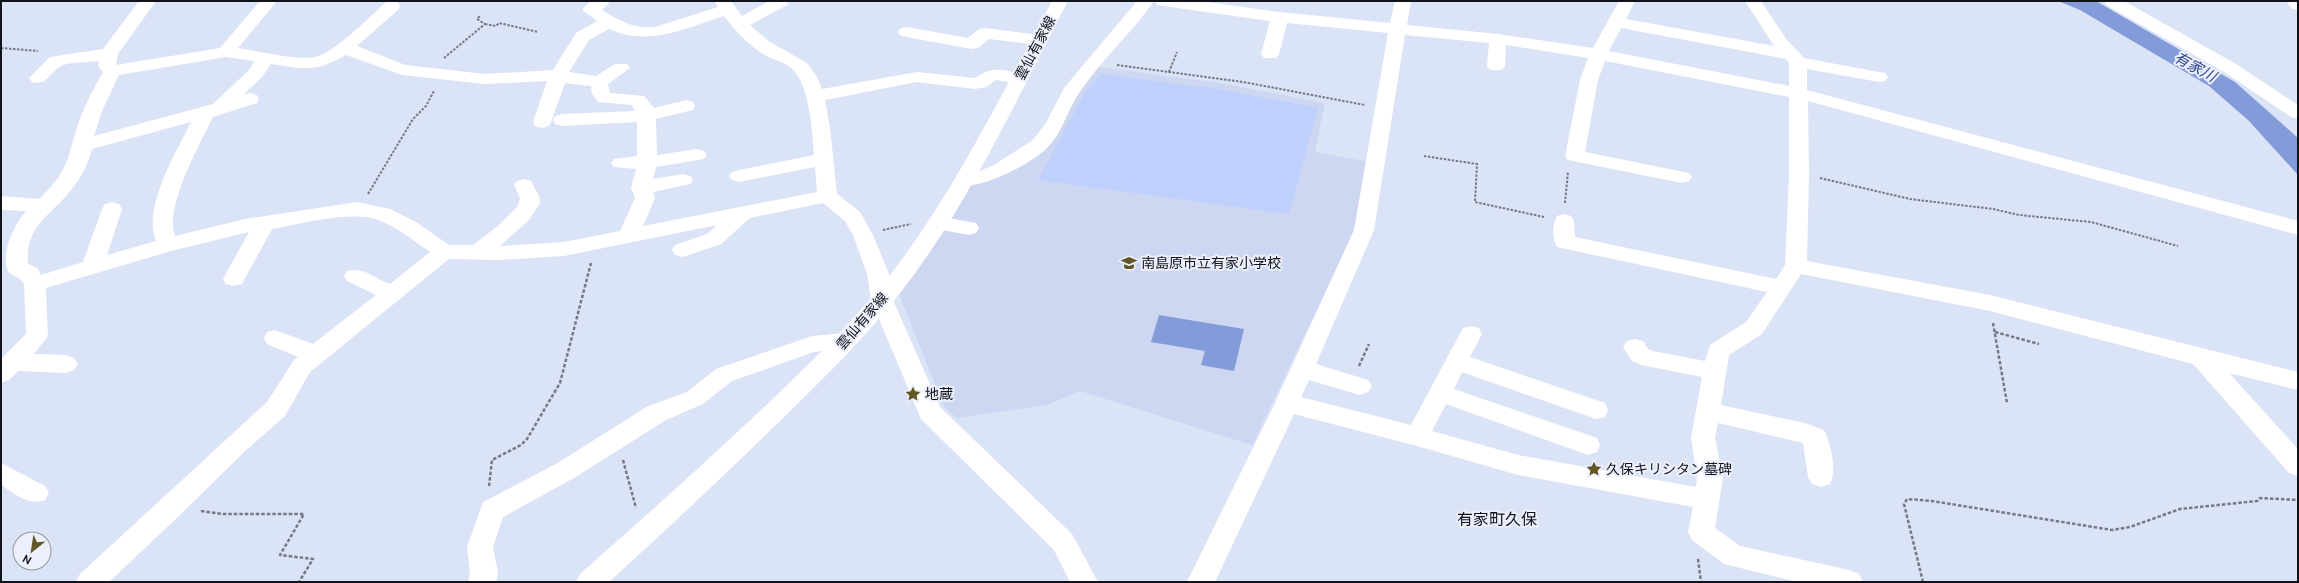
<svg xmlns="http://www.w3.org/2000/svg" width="2299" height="583" viewBox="0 0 2299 583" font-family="Ubuntu,'Noto Sans JP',sans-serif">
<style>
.built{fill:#cdd7f2}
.green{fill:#bfd0fd}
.water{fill:#849bd9}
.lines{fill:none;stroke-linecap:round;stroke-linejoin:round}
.path-far1{stroke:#747986;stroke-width:2;stroke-dasharray:2.5 1.5;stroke-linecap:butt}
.path{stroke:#747986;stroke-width:2.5;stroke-dasharray:3.5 2;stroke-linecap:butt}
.minor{fill:#fff;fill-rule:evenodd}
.major{fill:#fff;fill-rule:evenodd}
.labels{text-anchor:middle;stroke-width:4;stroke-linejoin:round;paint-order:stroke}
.street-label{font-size:14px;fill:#101319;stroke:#ecf0fc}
.poi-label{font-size:14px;fill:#101319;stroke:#ecf0fc;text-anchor:start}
.water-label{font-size:15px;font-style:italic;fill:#2b3f89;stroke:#ecf0fc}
.quarter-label{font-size:16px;fill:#101319;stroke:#ecf0fc}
</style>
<rect width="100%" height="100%" fill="#dbe3f7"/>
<!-- built -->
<polygon class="built" points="1098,67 1220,83 1325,103 1315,152 1370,162 1353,234 1252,445 1080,391 1047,405 957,418 944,407 898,292 972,184 989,181 1053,140 1076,94"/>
<!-- green -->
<polygon class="green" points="1102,74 1224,90 1318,108 1289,214 1038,180 1084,94"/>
<!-- water -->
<g class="water">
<polygon points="2058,1 2096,1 2235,82 2298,138 2298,175 2248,120 2209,86 2080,10"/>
<polygon points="1159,315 1244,329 1234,371 1201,365 1205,351 1151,342"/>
</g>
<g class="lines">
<!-- path-far1 -->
<g class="path-far1">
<polyline points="485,24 496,26 499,23 538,32"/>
<polyline points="1,48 38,51"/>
<polyline points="444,58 485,24 477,19 480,16"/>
<polyline points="1117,65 1243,82 1365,105"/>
<polyline points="1169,72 1177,52"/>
<polyline points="1424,156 1477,164 1475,202 1544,217"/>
<polyline points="1820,178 1910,199 1993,209 2019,215 2091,222 2178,246"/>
<polyline points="368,194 413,119 426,106 434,91"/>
<polyline points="1565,203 1568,172"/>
<polyline points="883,230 911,224"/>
</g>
<!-- path -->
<g class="path">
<polyline points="1993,323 2007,403"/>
<polyline points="1995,332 2039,344"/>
<polyline points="1359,366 1369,344"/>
<polyline points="623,460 636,508"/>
<polyline points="489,486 492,460 521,445 527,439 560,383 591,263"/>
<polyline points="201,511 223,514 304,514 280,555 313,559 299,582"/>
<polyline points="1698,559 1701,582"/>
<polyline points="1923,582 1904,504 1907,499 1932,501 2112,530 2130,527 2180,509 2257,501 2260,498 2298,500"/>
</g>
<!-- minor -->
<g class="minor">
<path d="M139,1H156L118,54L116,65L220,48L260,1H277L238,48C258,51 298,61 315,57C336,52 369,17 386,2H398L400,6L398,10L357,46L405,65L485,74L553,70L576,33L597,21L582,10L590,1H608L609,3L602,10C619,21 634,29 655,27L718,7L714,1H731L742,16L769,1H789L787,5L750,25L770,42L807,63L817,77L822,89L917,72L975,78C994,65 1003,70 1024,75L1027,79L1024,83L1018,84L996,80L986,87L975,89L917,82L825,100L830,128L837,194L860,212L873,235L889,274L893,300L940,407L1072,534L1098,582H1070L1054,550L921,419L871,300L867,274L853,235L845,221L823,203L750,218L721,244L683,257L675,255L672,250L675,245L707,234L717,225L564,256L499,260L449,259L310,372L285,416L245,451L181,514L109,582H76L80,574L267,402L294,360L298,357L267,344L264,338L267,332L275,330L313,344L376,295L347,281L344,276L347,271C363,266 376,279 390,284L430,252C413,240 397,227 378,220C352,210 300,224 272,229L242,284L234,286L226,284L223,279L249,232L171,251L46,288L48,336L34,354L66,355L74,358L78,364L74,370L66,373L18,371L9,380L1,383V359L26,334L24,284C20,276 12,277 8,271C0,253 15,224 26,211L1,210V196L39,199C73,167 66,156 81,116C87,101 95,86 103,72L98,66L99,61C90,62 68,62 61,66C49,73 47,86 32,82L29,78L50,57L103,49ZM724,16C735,30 747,44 763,54C773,60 787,62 795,72C810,90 812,132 814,155L739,170L732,172L729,176L732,180L739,182L815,167L817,192L643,226L655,198L653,192L690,184L693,180L690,176L683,174L653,179L656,167L704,159L707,155L704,151L697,149L657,155L656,119L693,110L695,106L693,102L686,100L654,108L644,96L610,93L608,84L630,68L627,64H615L596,76L569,72L589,40L609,29C649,47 686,28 724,16ZM346,55L402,75L485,84L547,81L533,122L535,126L542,128L549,126L551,122L565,83L591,86L592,94L598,102L632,105L635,111L562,114L555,116L553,120L555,124L562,126L637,122V156L614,159L611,163L614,167L636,169L631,188L635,198L620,231L564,242L500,246L529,220L540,203L539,196L531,181L524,179L517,181L514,185L520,198L518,206L499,225L473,245H449L416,222L390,209L357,202L245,219L175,236C164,207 200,144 213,117L257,103L259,99L257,95L250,93L243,95L262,77L271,64C306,69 314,73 346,55ZM226,57L254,61L249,70L213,104L94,136L102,111L119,75ZM191,122C176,153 142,208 156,241L107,255L122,209L119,204L112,202L105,204L102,209L83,262L41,275L37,268L28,264C25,225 50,217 71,190C81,178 88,164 92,149Z"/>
<path d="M1137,1H1154C1132,33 1101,60 1079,93C1067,111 1063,132 1047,148C1031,164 980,191 957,185L954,181L957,177L975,173L994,165L1033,140L1046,123L1064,88Z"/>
<path d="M1155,1H1200L1280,12L1390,23L1395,1H1411L1407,25L1498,34L1593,48L1619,1H1635L1626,19L1774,46L1745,1H1761L1787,40L1804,58L1879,72L1885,73L1888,77L1885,81L1879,82L1807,69V90L2298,221V235L1808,101L1809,175L1807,261L1990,295L2298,372V390L2229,373L2298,449V476L2289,473L2193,364L1990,311L1801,274L1762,334L1729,355L1721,405L1805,423L1824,430C1831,443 1837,471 1830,484L1821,487L1812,484L1808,477L1803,443L1718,423L1715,438L1723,478L1715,528L1740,546L1849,570L1859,574L1863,582H1797L1724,564L1692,540L1688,532L1693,507L1518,475L1417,446L1294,414L1215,582H1187L1275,403L1354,230L1388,33L1287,23L1279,54L1276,58H1264L1261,54L1270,21L1163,6L1157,5ZM1621,28L1786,59L1789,63V86L1609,51ZM1405,35L1489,43L1487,66L1490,70H1502L1505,66L1506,45L1588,58L1580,80L1565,156L1568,160L1682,183L1689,181L1692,177L1689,173L1585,152L1598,80L1605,61L1789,97V175L1785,265L1776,279L1575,237L1574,221L1571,216L1564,214L1557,216C1552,224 1552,239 1557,247L1767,292L1746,322L1710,345L1705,361L1653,351L1648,349L1643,341L1635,339L1627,341L1623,347L1632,361L1641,365L1702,377L1691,438L1697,478L1696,487L1518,455L1432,431L1446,404L1588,455L1597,452L1600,445L1597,438L1454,389L1462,372L1596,419L1605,417L1608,410L1605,403L1470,357L1482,334L1479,328L1471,326L1463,328L1411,425L1301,397L1309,380L1360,395L1368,392L1372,386L1368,380L1316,364L1374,230Z"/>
<polygon points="2104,1 2124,1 2236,64 2298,105 2298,119 2291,117 2224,72 2106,5"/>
<polygon points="2286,1 2298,1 2298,10 2292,9"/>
<polygon points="907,27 968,38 979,29 985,28 1039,35 1045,36 1048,40 1045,44 1039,45 989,39 978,48 972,49 901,36 898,32 901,28"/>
<polygon points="938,216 976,223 979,228 976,233 969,235 931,228 928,223 931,218"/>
<polygon points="845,333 853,335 856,341 853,347 814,352 732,381 703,404 666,420 574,478 503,517 493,547 498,573 496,582 468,582 470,573 467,547 483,502 556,464 648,406 687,392 716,369 812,336"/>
<path d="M1,463L45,486L49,493L45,500C28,506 15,494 1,485Z"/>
</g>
<!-- major -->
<path class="major" d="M1052,1H1068C1017,98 971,200 904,288C868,335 824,378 781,420C725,475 667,529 609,582H576L580,574C647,515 714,455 778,394C822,351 867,308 903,258C961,178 1005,88 1052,1Z"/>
</g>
<!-- icons -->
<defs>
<symbol id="school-bare" viewBox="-9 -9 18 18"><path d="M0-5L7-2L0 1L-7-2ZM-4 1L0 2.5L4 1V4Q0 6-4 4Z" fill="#625623" stroke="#ecf0fc" stroke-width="2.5" paint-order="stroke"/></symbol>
<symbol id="sight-bare" viewBox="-9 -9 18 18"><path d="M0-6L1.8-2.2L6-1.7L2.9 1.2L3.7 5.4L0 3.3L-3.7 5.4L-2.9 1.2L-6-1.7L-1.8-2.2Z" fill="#625623" stroke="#ecf0fc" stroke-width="2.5" paint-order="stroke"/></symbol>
</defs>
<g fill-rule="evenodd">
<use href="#school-bare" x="1118" y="252" width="22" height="22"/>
<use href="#sight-bare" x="902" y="383" width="22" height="22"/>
<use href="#sight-bare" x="1583" y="458" width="22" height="22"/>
</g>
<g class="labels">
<!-- street labels -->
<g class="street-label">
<text transform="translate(1035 48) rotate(-62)" y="5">雲仙有家線</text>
<text transform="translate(862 321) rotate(-49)" y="5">雲仙有家線</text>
</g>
<!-- poi labels -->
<g class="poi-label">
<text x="1141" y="268">南島原市立有家小学校</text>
<text x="925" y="399">地蔵</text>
<text x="1606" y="474">久保キリシタン墓碑</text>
</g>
<!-- water labels -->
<g class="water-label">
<text transform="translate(2195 67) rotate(29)" y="5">有家川</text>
</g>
<!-- quarter labels -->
<g class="quarter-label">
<text x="1497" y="525">有家町久保</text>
</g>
</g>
<!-- border -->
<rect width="2299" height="583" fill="none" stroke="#101319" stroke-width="4"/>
<!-- north arrow -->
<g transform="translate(32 551) rotate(210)"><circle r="19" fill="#ecf0fc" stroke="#9498a1"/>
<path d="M0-3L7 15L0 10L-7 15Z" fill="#625623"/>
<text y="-6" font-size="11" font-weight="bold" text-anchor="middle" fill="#101319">N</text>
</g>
</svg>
